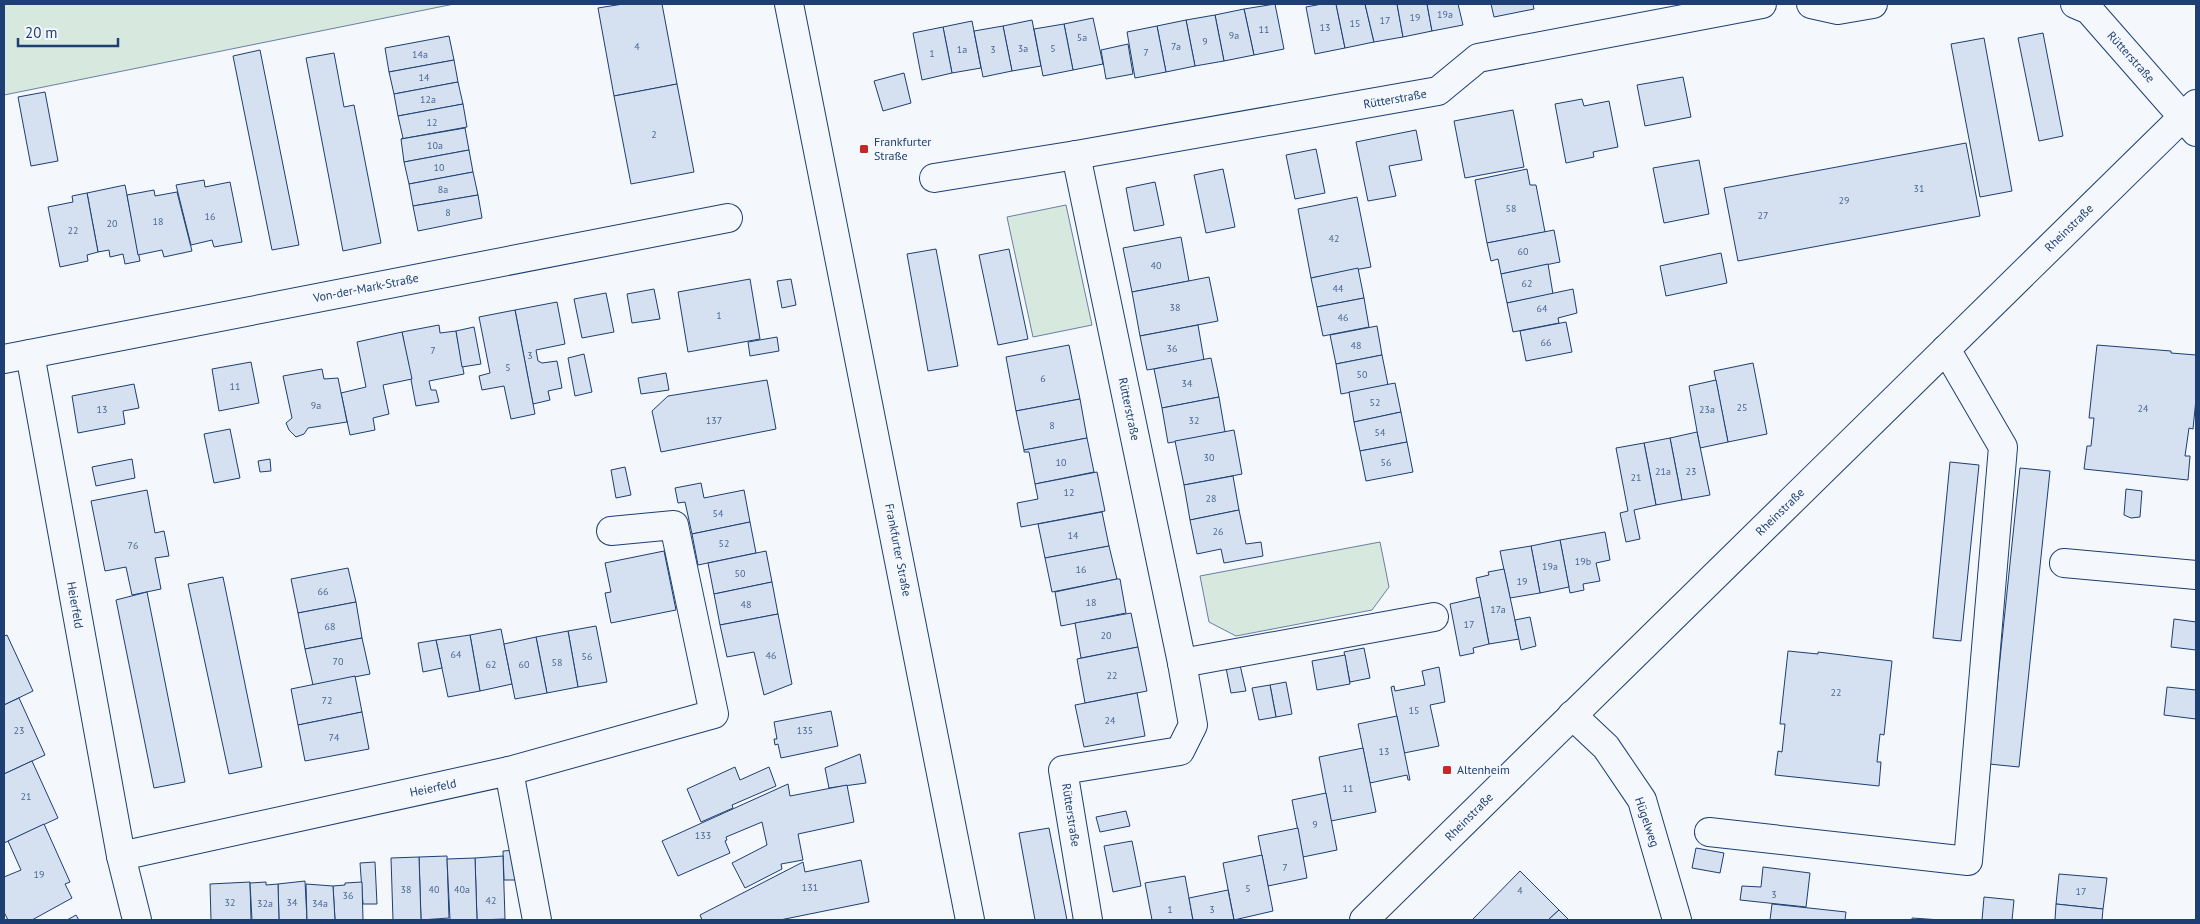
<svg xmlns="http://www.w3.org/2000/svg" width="2200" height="924" viewBox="0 0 2200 924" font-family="'PT Sans',sans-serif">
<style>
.green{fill:#d7e8df;stroke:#687fa3}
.building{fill:#d5e0f0;stroke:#1d3f73}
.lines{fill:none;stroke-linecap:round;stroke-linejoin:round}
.minor-casing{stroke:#1d3f73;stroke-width:30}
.major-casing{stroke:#1d3f73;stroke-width:30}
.minor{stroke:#f4f7fb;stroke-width:28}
.major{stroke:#f4f7fb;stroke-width:28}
.poi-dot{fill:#c62828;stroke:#f4f7fb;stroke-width:2}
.labels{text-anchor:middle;stroke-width:4;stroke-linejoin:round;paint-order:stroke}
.number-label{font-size:10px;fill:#4b6792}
.street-label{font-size:12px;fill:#1d3f73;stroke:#f4f7fb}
.poi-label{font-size:12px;fill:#1d3f73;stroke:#f4f7fb;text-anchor:start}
</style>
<rect width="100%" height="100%" fill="#f4f7fb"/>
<!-- green -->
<g class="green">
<polygon points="4,4 454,4 4,95"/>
<polygon points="1066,205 1092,325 1033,337 1007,217"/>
<polygon points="1380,542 1389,587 1372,610 1236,636 1209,622 1200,576"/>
</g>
<!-- building -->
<g class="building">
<polygon points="623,4 662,4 677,84 614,96 598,8"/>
<polygon points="1275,4 1284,49 1254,55 1244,9"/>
<polygon points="1322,4 1336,4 1345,48 1315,54 1306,7"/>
<polygon points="1336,4 1365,4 1374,42 1345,48"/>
<polygon points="1365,4 1397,4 1403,37 1374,42"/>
<polygon points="1397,4 1427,4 1432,31 1403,37"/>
<polygon points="1427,4 1458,4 1463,25 1432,31"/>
<polygon points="1491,4 1533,4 1534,9 1494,17"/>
<polygon points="1244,9 1254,55 1224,61 1215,15"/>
<polygon points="1215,15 1224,61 1195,66 1186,20"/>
<polygon points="1093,18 1103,64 1073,70 1064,24"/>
<polygon points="1032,20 1041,66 1012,71 1003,26"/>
<polygon points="1186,20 1195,66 1166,72 1157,26"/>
<polygon points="972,21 981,68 952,73 943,27"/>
<polygon points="1064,24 1073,70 1043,76 1034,29"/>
<polygon points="1003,26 1012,71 983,77 974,31"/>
<polygon points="1157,26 1166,72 1135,78 1127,32"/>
<polygon points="943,27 952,73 922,80 913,33"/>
<polygon points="2043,33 2063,136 2039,141 2018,38"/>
<polygon points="449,36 454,60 389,72 385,48"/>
<polygon points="1984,38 2012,191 1980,197 1951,44"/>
<polygon points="1128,44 1133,74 1106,79 1101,50"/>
<polygon points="260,50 299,245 272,250 233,56"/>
<polygon points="334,53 344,107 354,105 381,243 343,251 306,58"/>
<polygon points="454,60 458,82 394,94 389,72"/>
<polygon points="904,73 911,103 883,111 874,81"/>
<polygon points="1683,77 1691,117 1645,126 1637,85"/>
<polygon points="458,82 463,104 398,116 394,94"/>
<polygon points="677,84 694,172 631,184 614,96"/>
<polygon points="45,92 58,161 31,166 18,97"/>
<polygon points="1582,99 1584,106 1609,101 1618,147 1593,152 1594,157 1566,163 1555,104"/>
<polygon points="463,104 467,127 401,139 403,138 398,116"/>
<polygon points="1513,110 1524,167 1465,178 1454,121"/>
<polygon points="465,128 469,150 404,162 401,139"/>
<polygon points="1416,130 1422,160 1389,166 1396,196 1368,201 1356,142"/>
<polygon points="1966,143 1980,216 1738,261 1724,188"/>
<polygon points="1316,149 1325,193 1295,199 1286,155"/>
<polygon points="469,150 473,172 409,184 404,162"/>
<polygon points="1699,160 1709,214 1664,223 1653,168"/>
<polygon points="1223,169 1235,227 1206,233 1194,175"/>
<polygon points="1527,169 1530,185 1536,185 1545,232 1487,243 1475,180"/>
<polygon points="473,172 478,195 413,206 409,184"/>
<polygon points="204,180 205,187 230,182 242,242 214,247 212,240 191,245 176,185"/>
<polygon points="1155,182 1164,225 1134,231 1126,188"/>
<polygon points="125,185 140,261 125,264 123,254 110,257 109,250 98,252 87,193"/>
<polygon points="154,190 155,196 177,192 192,251 164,257 162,250 138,255 127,195"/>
<polygon points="87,193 98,252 87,255 88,261 60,267 48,207 73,202 72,196"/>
<polygon points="478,195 482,218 418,231 413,206"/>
<polygon points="1357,197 1371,267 1311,278 1298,209"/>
<polygon points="1554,230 1560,262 1501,274 1498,259 1491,261 1487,243"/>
<polygon points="1181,237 1189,281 1132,292 1123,248"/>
<polygon points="936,249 958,366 928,371 907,254"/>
<polygon points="1009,249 1028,339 998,345 979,255"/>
<polygon points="1721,253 1727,283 1666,296 1660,266"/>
<polygon points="1548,264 1553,294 1507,303 1501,274"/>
<polygon points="1358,268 1364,298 1317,307 1311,278"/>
<polygon points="1209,277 1218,321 1140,336 1132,292"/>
<polygon points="750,279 760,339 688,352 678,292"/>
<polygon points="791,279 796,305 782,308 777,281"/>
<polygon points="654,289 660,319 632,323 627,294"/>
<polygon points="1573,289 1577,313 1558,318 1559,323 1513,332 1507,303"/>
<polygon points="606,293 614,332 582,338 574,299"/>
<polygon points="1364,298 1369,327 1323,336 1317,307"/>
<polygon points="557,302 565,344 536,350 538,361 542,363 557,361 562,388 548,391 550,400 533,404 515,310"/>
<polygon points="515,310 535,414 511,419 504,386 482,390 479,376 490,373 479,317"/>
<polygon points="1566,322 1572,352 1526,361 1520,331"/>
<polygon points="439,325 440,333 456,331 464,374 429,381 431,390 436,390 439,402 416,406 402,332"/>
<polygon points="1198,325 1204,360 1147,370 1140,336"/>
<polygon points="1377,326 1382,355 1336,364 1330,335"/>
<polygon points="474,327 481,364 462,367 456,331"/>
<polygon points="402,332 412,379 383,385 389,414 373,418 375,430 350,435 341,393 366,387 357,342"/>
<polygon points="777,337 779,351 750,356 748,342"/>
<polygon points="1069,345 1080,399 1016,411 1006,357"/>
<polygon points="2097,345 2171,351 2171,353 2196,355 2196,399 2193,429 2189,428 2185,456 2190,456 2188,480 2084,469 2087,446 2091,446 2094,418 2089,418"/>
<polygon points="584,354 592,392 575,396 568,358"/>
<polygon points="1382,355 1388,385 1341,394 1336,364"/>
<polygon points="1211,358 1219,397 1162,408 1154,369"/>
<polygon points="251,362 259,403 219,411 212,369"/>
<polygon points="1753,363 1767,434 1728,442 1714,371"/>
<polygon points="322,369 324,379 338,378 347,422 308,428 304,434 296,437 289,430 286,423 292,418 283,376"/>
<polygon points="666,373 669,390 641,394 638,378"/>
<polygon points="767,380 776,429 661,452 652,411 668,396"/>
<polygon points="1716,380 1728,442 1700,448 1689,386"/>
<polygon points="1395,383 1401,412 1354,422 1349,392"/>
<polygon points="134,384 139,408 123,411 125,424 78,433 72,396"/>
<polygon points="1219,397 1225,432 1168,443 1162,408"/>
<polygon points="1080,399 1087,438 1024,450 1016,411"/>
<polygon points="1401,412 1407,442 1360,451 1354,422"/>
<polygon points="230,429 240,478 214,483 204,434"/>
<polygon points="1234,430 1242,474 1184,485 1175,441"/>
<polygon points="1697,432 1710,495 1682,500 1670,438"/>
<polygon points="1087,438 1094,472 1035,484 1029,452 1024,452 1024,450"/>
<polygon points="1670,438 1682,500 1656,505 1644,443"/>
<polygon points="1407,442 1413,472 1366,481 1360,451"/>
<polygon points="1644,443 1656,505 1634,510 1640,539 1626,542 1620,513 1628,511 1616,448"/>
<polygon points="132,459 135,478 96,486 92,467"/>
<polygon points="270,459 271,471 260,472 258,461"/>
<polygon points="1950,462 1979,465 1961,641 1933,638"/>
<polygon points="625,467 631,495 616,498 611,470"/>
<polygon points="2020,468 2050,471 2019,767 1989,764"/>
<polygon points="1097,472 1105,511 1021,527 1017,503 1038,499 1035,484"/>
<polygon points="1233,476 1239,510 1190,520 1184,485"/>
<polygon points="701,483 704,498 744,490 750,522 692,534 685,502 678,503 675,488"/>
<polygon points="2126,489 2142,491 2140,517 2131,518 2124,515"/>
<polygon points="147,490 155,533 164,531 169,556 155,558 161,589 132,595 126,567 105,571 91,501"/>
<polygon points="1239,510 1246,544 1261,542 1263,556 1224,563 1221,549 1197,554 1190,520"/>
<polygon points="1102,512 1109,546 1045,558 1038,524"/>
<polygon points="750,522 756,553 698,565 692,534"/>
<polygon points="1605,532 1610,560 1596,563 1600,581 1583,584 1584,590 1570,593 1560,540"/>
<polygon points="1560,540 1569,587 1540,593 1531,546"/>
<polygon points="1109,546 1117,579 1052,592 1045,558"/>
<polygon points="1531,546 1540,593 1510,598 1500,551"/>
<polygon points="664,551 676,610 611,623 605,593 611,592 605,563"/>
<polygon points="766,551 772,582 714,594 708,563"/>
<polygon points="348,568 356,602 298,613 291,579"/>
<polygon points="1504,569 1519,639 1489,644 1476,578 1489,575 1488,572"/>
<polygon points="223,577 262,767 229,774 188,584"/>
<polygon points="1117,579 1120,579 1126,613 1061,626 1055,592"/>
<polygon points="772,582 778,614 720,625 714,594"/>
<polygon points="147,592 185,782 154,788 116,600"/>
<polygon points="1480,597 1489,644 1473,648 1474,653 1460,656 1450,604"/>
<polygon points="356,602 362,638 305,649 298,613"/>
<polygon points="1131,613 1138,647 1081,658 1075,623"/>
<polygon points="778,614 792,684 764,695 754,652 727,657 720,625"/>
<polygon points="1530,617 1536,646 1521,650 1515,620"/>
<polygon points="2174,619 2196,622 2196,650 2171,647"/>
<polygon points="596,626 607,682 578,687 568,631"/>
<polygon points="501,629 512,684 480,691 470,635"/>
<polygon points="568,631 578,687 547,693 536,637"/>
<polygon points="7,635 33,691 4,705 4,636"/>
<polygon points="470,635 480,691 448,697 436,640"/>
<polygon points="536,637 547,693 515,699 504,644"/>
<polygon points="362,638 370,674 313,685 305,649"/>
<polygon points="436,640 442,668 423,672 418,643"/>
<polygon points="1138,647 1147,691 1085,703 1077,659"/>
<polygon points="1364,648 1370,678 1350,682 1344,652"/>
<polygon points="1788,651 1818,654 1818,652 1892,661 1884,735 1880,734 1877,762 1881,762 1879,786 1775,775 1778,751 1782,752 1785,724 1780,724"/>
<polygon points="1345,655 1350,684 1317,690 1312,661"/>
<polygon points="1240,665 1246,691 1231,693 1226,668"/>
<polygon points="1439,667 1445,702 1430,705 1439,746 1404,753 1391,687 1394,686 1395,691 1425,685 1422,671"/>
<polygon points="355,676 362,712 298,725 291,689"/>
<polygon points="1286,682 1292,714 1276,717 1270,685"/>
<polygon points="1270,685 1276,717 1259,720 1252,688"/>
<polygon points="2167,687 2196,690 2196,719 2164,715"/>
<polygon points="1137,693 1145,736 1084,747 1075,705"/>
<polygon points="19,698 45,755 4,774 4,705"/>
<polygon points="831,711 838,746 781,758 778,744 775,745 774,739 777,739 774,722"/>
<polygon points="362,712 369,749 305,761 298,725"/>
<polygon points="1397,716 1410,780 1408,780 1407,775 1370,783 1358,724"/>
<polygon points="1363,748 1376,812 1331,821 1319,757"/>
<polygon points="860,754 866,783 829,788 825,768"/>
<polygon points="32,761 58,818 4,843 4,774"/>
<polygon points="735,767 740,780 769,767 776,786 732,805 733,808 701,822 687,789"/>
<polygon points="788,784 790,796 847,785 854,822 798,834 803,860 781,864 782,869 745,888 732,863 767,845 762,822 726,837 727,840 725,841 730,853 678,876 662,841"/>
<polygon points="1326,793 1337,850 1303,857 1292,800"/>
<polygon points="1126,811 1130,826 1100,832 1096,817"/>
<polygon points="44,824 70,882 65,884 72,898 32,920 8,920 4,912 4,877 21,870 8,841"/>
<polygon points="1049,828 1067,920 1035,920 1019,833"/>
<polygon points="1298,828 1307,878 1268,886 1258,836"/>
<polygon points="1132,841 1141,886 1113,892 1104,846"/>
<polygon points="1696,848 1724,853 1720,873 1692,868"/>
<polygon points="517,850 523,880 504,880 503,851"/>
<polygon points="1262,855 1273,911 1234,920 1223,863"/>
<polygon points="447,856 449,918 421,920 419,857"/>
<polygon points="503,856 505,919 477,920 475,858"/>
<polygon points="419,857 421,920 393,920 391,858"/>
<polygon points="475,858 477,920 450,920 447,859"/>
<polygon points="861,860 869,902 780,920 702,920 700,915 803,862 805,872"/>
<polygon points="375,862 377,904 363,904 360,863"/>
<polygon points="1763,867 1810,873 1806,907 1740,900 1742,886 1761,887"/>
<polygon points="1520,871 1559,910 1548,920 1472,920"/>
<polygon points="2059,874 2107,878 2103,909 2056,904"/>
<polygon points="1185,876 1193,920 1152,920 1145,883"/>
<polygon points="305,881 307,920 279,920 278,884"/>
<polygon points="250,882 251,920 211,920 210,884"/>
<polygon points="266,882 266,885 278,884 279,920 252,920 250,883"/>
<polygon points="362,882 363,920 335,920 333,886 345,885 345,883"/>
<polygon points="306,884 333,886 335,920 307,920"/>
<polygon points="1228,890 1234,920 1193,920 1189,898"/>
<polygon points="1984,897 2014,900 2012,920 1982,920"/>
<polygon points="1772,904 1846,912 1845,920 1770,920"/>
<polygon points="2056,904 2103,909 2102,920 2055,920"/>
<polygon points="1559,910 1569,920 1548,920"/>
<polygon points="76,915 79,920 67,920"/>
<polygon points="1912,918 1941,920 1912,920"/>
</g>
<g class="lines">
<defs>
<g id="minor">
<polyline points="1811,4 1838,10 1873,4"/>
<polyline points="2075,4 2089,10 2196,132"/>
<polyline points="1076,155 1182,663 1193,725 1180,751 1063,770 1088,920"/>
<polyline points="934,178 1076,155 1438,91 1478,58 1762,4"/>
<polyline points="30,354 121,856 137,920"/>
<polyline points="4,359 728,218"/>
<polyline points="2064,563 2196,575"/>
<polyline points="1182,663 1434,617"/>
<polyline points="1572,715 1606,747 1642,800 1677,920"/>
<polyline points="509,771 537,920"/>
<polyline points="1709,832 1968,861 2003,447 1946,349"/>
<polyline points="121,856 509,771 714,714 674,525 611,531"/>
<polyline points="1364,920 2196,104"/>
</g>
<polyline id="major" points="789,4 970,920"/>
</defs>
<!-- minor casing -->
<use href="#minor" class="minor-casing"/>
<!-- major casing -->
<use href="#major" class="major-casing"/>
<!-- minor -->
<use href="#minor" class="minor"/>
<!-- major -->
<use href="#major" class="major"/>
</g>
<!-- markers -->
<g class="poi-dot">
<rect x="859" y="144" width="10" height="10" rx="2.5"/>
<rect x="1442" y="765" width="10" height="10" rx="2.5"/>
</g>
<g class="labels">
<!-- number labels -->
<g class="number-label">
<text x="1445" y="18">19a</text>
<text x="1415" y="21">19</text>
<text x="1385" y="24">17</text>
<text x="1355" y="27">15</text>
<text x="1325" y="31">13</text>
<text x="1264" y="33">11</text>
<text x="1234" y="39">9a</text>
<text x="1082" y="41">5a</text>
<text x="1205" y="45">9</text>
<text x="637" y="50">4</text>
<text x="1176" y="50">7a</text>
<text x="1023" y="52">3a</text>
<text x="1053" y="52">5</text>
<text x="962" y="53">1a</text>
<text x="993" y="53">3</text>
<text x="1146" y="56">7</text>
<text x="932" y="57">1</text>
<text x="420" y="58">14a</text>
<text x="424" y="81">14</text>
<text x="428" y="103">12a</text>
<text x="432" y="126">12</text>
<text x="654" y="138">2</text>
<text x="435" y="149">10a</text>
<text x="439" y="171">10</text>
<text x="1919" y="192">31</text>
<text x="443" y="193">8a</text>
<text x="1844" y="204">29</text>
<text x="1511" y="212">58</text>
<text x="448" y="216">8</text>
<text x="1763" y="219">27</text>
<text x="210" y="220">16</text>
<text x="158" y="225">18</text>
<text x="112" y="227">20</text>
<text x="73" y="234">22</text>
<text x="1334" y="242">42</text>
<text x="1523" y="255">60</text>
<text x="1156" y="269">40</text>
<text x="1527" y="287">62</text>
<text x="1338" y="292">44</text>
<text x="1175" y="311">38</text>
<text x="1542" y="312">64</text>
<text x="719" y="319">1</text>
<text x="1343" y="321">46</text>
<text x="1546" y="346">66</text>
<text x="1356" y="349">48</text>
<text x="1172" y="352">36</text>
<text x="433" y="354">7</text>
<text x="530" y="359">3</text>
<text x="508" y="371">5</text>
<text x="1362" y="378">50</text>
<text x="1043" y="382">6</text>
<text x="1187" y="387">34</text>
<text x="235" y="390">11</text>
<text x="1375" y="406">52</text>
<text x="316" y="409">9a</text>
<text x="1742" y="411">25</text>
<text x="2143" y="412">24</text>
<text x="102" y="413">13</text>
<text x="1707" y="413">23a</text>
<text x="714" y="424">137</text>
<text x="1194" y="424">32</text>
<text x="1052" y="429">8</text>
<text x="1380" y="436">54</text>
<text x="1209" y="461">30</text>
<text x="1061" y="466">10</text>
<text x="1386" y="466">56</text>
<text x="1663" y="475">21a</text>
<text x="1691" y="475">23</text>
<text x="1636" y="481">21</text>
<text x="1069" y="496">12</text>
<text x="1211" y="502">28</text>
<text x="718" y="517">54</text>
<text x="1218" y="535">26</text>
<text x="1073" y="539">14</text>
<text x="724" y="547">52</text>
<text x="133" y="549">76</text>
<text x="1583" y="565">19b</text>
<text x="1550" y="570">19a</text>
<text x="1081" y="573">16</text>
<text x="740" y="577">50</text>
<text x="1522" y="585">19</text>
<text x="323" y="595">66</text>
<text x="1091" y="606">18</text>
<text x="746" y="608">48</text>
<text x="1498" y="613">17a</text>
<text x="1469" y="628">17</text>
<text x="330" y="630">68</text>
<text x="1106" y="639">20</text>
<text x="456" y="658">64</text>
<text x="771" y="659">46</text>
<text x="587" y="660">56</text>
<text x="338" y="665">70</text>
<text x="557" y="666">58</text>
<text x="491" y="668">62</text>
<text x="524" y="668">60</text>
<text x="1112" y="679">22</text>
<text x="1836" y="696">22</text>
<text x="327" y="704">72</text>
<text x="1414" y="714">15</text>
<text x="1110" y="724">24</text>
<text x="19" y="734">23</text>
<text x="805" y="734">135</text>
<text x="334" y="741">74</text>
<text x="1384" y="755">13</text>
<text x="1348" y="792">11</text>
<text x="26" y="800">21</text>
<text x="1315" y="828">9</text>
<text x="703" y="839">133</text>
<text x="1285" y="871">7</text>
<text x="39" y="878">19</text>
<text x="810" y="891">131</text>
<text x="1248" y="892">5</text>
<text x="406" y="893">38</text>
<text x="434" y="893">40</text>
<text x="462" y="893">40a</text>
<text x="1520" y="894">4</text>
<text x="2081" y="895">17</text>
<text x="1774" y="898">3</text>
<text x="348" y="899">36</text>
<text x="491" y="904">42</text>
<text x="230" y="906">32</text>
<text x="292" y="906">34</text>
<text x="265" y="907">32a</text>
<text x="320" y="907">34a</text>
<text x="1170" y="913">1</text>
<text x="1212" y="913">3</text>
</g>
<!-- street labels -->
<g class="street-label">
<text transform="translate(2131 57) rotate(48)" y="4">Rütterstraße</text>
<text transform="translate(1395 99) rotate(-10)" y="4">Rütterstraße</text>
<text transform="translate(2069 228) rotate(-44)" y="4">Rheinstraße</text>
<text transform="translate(366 288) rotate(-11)" y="4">Von-der-Mark-Straße</text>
<text transform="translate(1129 409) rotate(78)" y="4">Rütterstraße</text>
<text transform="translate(1780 512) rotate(-44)" y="4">Rheinstraße</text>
<text transform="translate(898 550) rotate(79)" y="4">Frankfurter Straße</text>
<text transform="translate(75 605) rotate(80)" y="4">Heierfeld</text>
<text transform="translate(433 788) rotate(-12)" y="4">Heierfeld</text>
<text transform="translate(1071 815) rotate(81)" y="4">Rütterstraße</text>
<text transform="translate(1469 817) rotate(-45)" y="4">Rheinstraße</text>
<text transform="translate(1647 822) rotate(71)" y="4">Hügelweg</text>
</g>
<!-- poi labels -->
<g class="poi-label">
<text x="874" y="146">Frankfurter<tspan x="874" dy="14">Straße</tspan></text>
<text x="1457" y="774">Altenheim</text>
</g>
</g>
<!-- border -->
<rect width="2200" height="924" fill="none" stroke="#1d3f73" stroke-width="10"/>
<!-- scale -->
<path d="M18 38v8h100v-8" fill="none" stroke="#1d3f73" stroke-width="2.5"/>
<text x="25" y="38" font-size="15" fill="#1d3f73" stroke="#f4f7fb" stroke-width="4" paint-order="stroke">20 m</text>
</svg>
